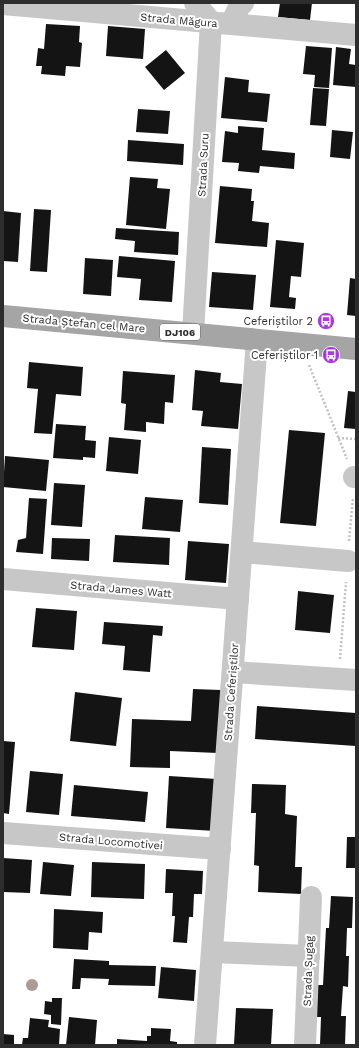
<svg xmlns="http://www.w3.org/2000/svg" width="359" height="1048" viewBox="0 0 359 1048" font-family="'Work Sans',sans-serif">
<style>
.building{fill:#141414}
.lines{fill:none;stroke-linecap:round;stroke-linejoin:round}
.path{stroke:#c1c1c1;stroke-width:2.5;stroke-dasharray:2 2;stroke-linecap:butt}
.minor{stroke:#c7c7c7;stroke-width:22}
.major{stroke:#a5a5a5;stroke-width:22}
.tree{fill:#aa9b95}
.labels{text-anchor:middle;stroke-width:4;stroke-linejoin:round;paint-order:stroke}
.shield{fill:#fff;stroke:#6c6c6c;stroke-width:1}
.shield-label{font-size:10px;font-weight:bold;fill:#2d2d2d}
.street-label{font-size:11px;fill:#2d2d2d;stroke:#fff}
.poi-label{font-size:11px;fill:#2d2d2d;stroke:#fff;text-anchor:end}
</style>
<rect width="100%" height="100%" fill="#fff"/>
<!-- building -->
<g class="building">
<polygon points="280,3 312,3 310,20 278,17"/>
<polygon points="46,24 80,26 79,42 82,43 80,67 66,66 65,76 41,74 42,66 36,66 38,48 44,49"/>
<polygon points="108,26 145,29 143,59 106,56"/>
<polygon points="306,46 332,48 329,88 314,87 315,75 303,74"/>
<polygon points="336,47 351,49 349,64 356,65 356,87 333,85"/>
<polygon points="166,50 185,73 164,90 145,67"/>
<polygon points="225,77 249,80 248,92 270,94 267,122 221,118"/>
<polygon points="313,88 329,89 326,126 310,125"/>
<polygon points="138,109 170,111 168,134 136,132"/>
<polygon points="238,126 264,128 262,150 295,153 294,169 260,166 259,173 238,171 239,163 222,162 225,131 238,133"/>
<polygon points="332,130 353,132 350,159 330,157"/>
<polygon points="128,140 184,144 183,165 127,161"/>
<polygon points="130,177 158,179 157,188 170,189 166,229 126,225"/>
<polygon points="220,186 252,189 251,201 254,201 252,221 269,223 267,247 215,243"/>
<polygon points="34,209 51,210 47,272 30,271"/>
<polygon points="3,211 21,213 18,262 3,261"/>
<polygon points="116,228 179,232 178,255 134,252 135,241 115,239"/>
<polygon points="276,240 304,243 301,277 291,276 289,297 296,298 295,309 270,307"/>
<polygon points="119,256 175,261 172,302 139,300 141,279 117,277"/>
<polygon points="85,258 113,260 111,296 83,294"/>
<polygon points="212,272 256,275 253,310 209,307"/>
<polygon points="350,278 356,279 356,316 347,315"/>
<polygon points="29,362 83,367 81,396 56,394 52,434 34,433 38,389 27,388"/>
<polygon points="195,370 221,373 220,382 242,384 238,429 201,426 203,411 192,410"/>
<polygon points="123,371 175,375 173,403 165,402 164,424 146,422 146,432 124,430 126,404 121,403"/>
<polygon points="348,391 356,392 356,429 344,428"/>
<polygon points="56,424 86,426 85,440 96,441 95,458 83,457 83,460 53,458"/>
<polygon points="289,430 325,433 316,526 280,523"/>
<polygon points="109,437 141,440 138,474 106,471"/>
<polygon points="202,447 231,449 228,505 199,503"/>
<polygon points="5,456 49,460 46,491 3,487"/>
<polygon points="54,483 85,485 82,527 51,525"/>
<polygon points="145,497 183,500 180,532 142,529"/>
<polygon points="29,498 47,499 43,554 16,552 18,540 26,538"/>
<polygon points="115,535 170,538 169,565 113,562"/>
<polygon points="52,538 90,539 89,561 51,559"/>
<polygon points="188,541 229,544 226,583 185,580"/>
<polygon points="298,591 334,595 330,633 295,630"/>
<polygon points="36,608 77,611 74,650 32,647"/>
<polygon points="104,622 163,626 162,636 153,635 150,672 123,670 125,646 102,644"/>
<polygon points="193,689 221,690 218,753 170,751 170,768 130,767 132,719 191,721"/>
<polygon points="75,692 122,698 116,746 70,741"/>
<polygon points="257,706 356,713 356,746 255,739"/>
<polygon points="3,741 15,742 9,814 3,813"/>
<polygon points="30,771 63,774 59,815 26,812"/>
<polygon points="169,776 217,779 215,831 166,828"/>
<polygon points="252,784 286,785 285,814 297,816 295,867 302,867 301,894 258,892 259,866 254,865 256,813 251,813"/>
<polygon points="74,785 148,792 145,822 71,816"/>
<polygon points="347,837 356,837 356,868 346,868"/>
<polygon points="3,858 32,860 30,893 3,892"/>
<polygon points="43,862 74,865 71,896 40,894"/>
<polygon points="92,862 145,864 144,899 91,897"/>
<polygon points="166,869 203,871 202,894 194,894 193,917 189,917 187,943 173,942 175,916 172,916 173,893 165,893"/>
<polygon points="331,896 353,897 352,928 347,928 346,956 349,956 348,987 343,986 341,1016 346,1016 345,1045 320,1045 321,1017 316,1017 318,985 323,985 326,928 329,928"/>
<polygon points="54,909 103,912 102,933 89,932 88,950 53,948"/>
<polygon points="74,959 109,961 109,965 156,966 155,986 108,985 109,979 81,978 80,989 72,989"/>
<polygon points="161,967 196,970 194,1001 158,998"/>
<polygon points="52,998 62,998 61,1025 51,1024 51,1015 44,1014 45,1001 52,1002"/>
<polygon points="236,1008 273,1009 271,1045 234,1045"/>
<polygon points="69,1017 97,1020 95,1045 66,1045"/>
<polygon points="30,1018 49,1020 48,1027 60,1029 59,1045 22,1045 23,1038 28,1038"/>
<polygon points="151,1028 171,1029 170,1041 177,1042 177,1045 117,1045 117,1039 147,1041 147,1036 151,1036"/>
<polygon points="3,1034 14,1035 14,1045 3,1045"/>
</g>
<g class="lines">
<!-- path -->
<g class="path">
<polyline points="309,365 347,459"/>
<polyline points="338,438 356,439"/>
<polyline points="349,541 353,498"/>
<polyline points="340,659 346,582"/>
</g>
<!-- minor -->
<g class="minor">
<polyline points="3,4 356,35"/>
<polyline points="231,24 239,7 243,3"/>
<polyline points="193,333 211,22 195,3"/>
<polyline points="354,477 356,477"/>
<polyline points="242,552 348,561"/>
<polyline points="3,579 238,599"/>
<polyline points="233,672 356,680"/>
<polyline points="3,833 220,849"/>
<polyline points="212,952 309,956"/>
<polyline points="205,1045 257,340"/>
<polyline points="305,1045 311,897"/>
</g>
<!-- major -->
<polyline class="major" points="3,316 356,349"/>
</g>
<!-- trees -->
<circle class="tree" cx="32" cy="985" r="6"/>
<!-- icons -->
<defs>
<symbol id="bus-disc" viewBox="-11 -11 22 22"><circle r="9.5" fill="#a73cd7" stroke="#fff"/><path d="M-5-6H5V4H4V6H2V4H-2V6H-4V4H-5ZM-3.5-4V0h7V-4ZM-3.5 1.2v1.5H-2V1.2ZM2 1.2v1.5H3.5V1.2Z" fill="#fff"/></symbol>
</defs>
<g fill-rule="evenodd">
<use href="#bus-disc" x="316" y="311" width="20" height="20"/>
<use href="#bus-disc" x="321" y="345" width="20" height="20"/>
</g>
<g class="labels">
<!-- shield labels -->
<rect class="shield" x="160" y="324" width="40" height="16" rx="3"/>
<g class="shield-label">
<text x="180" y="336">DJ106</text>
</g>
<!-- street labels -->
<g class="street-label">
<text transform="translate(179 20) rotate(5)" y="4">Strada Măgura</text>
<text transform="translate(203 165) rotate(-87)" y="4">Strada Suru</text>
<text transform="translate(84 323) rotate(5)" y="4">Strada Ștefan cel Mare</text>
<text transform="translate(121 589) rotate(5)" y="4">Strada James Watt</text>
<text transform="translate(231 692) rotate(-86)" y="4">Strada Ceferiștilor</text>
<text transform="translate(111 841) rotate(5)" y="4">Strada Locomotivei</text>
<text transform="translate(308 971) rotate(-88)" y="4">Strada Șugag</text>
</g>
<!-- poi labels -->
<g class="poi-label">
<text x="313" y="325">Ceferiștilor 2</text>
<text x="318" y="359">Ceferiștilor 1</text>
</g>
</g>
<!-- border -->
<rect width="359" height="1048" fill="none" stroke="#2d2d2d" stroke-width="8"/>
</svg>
